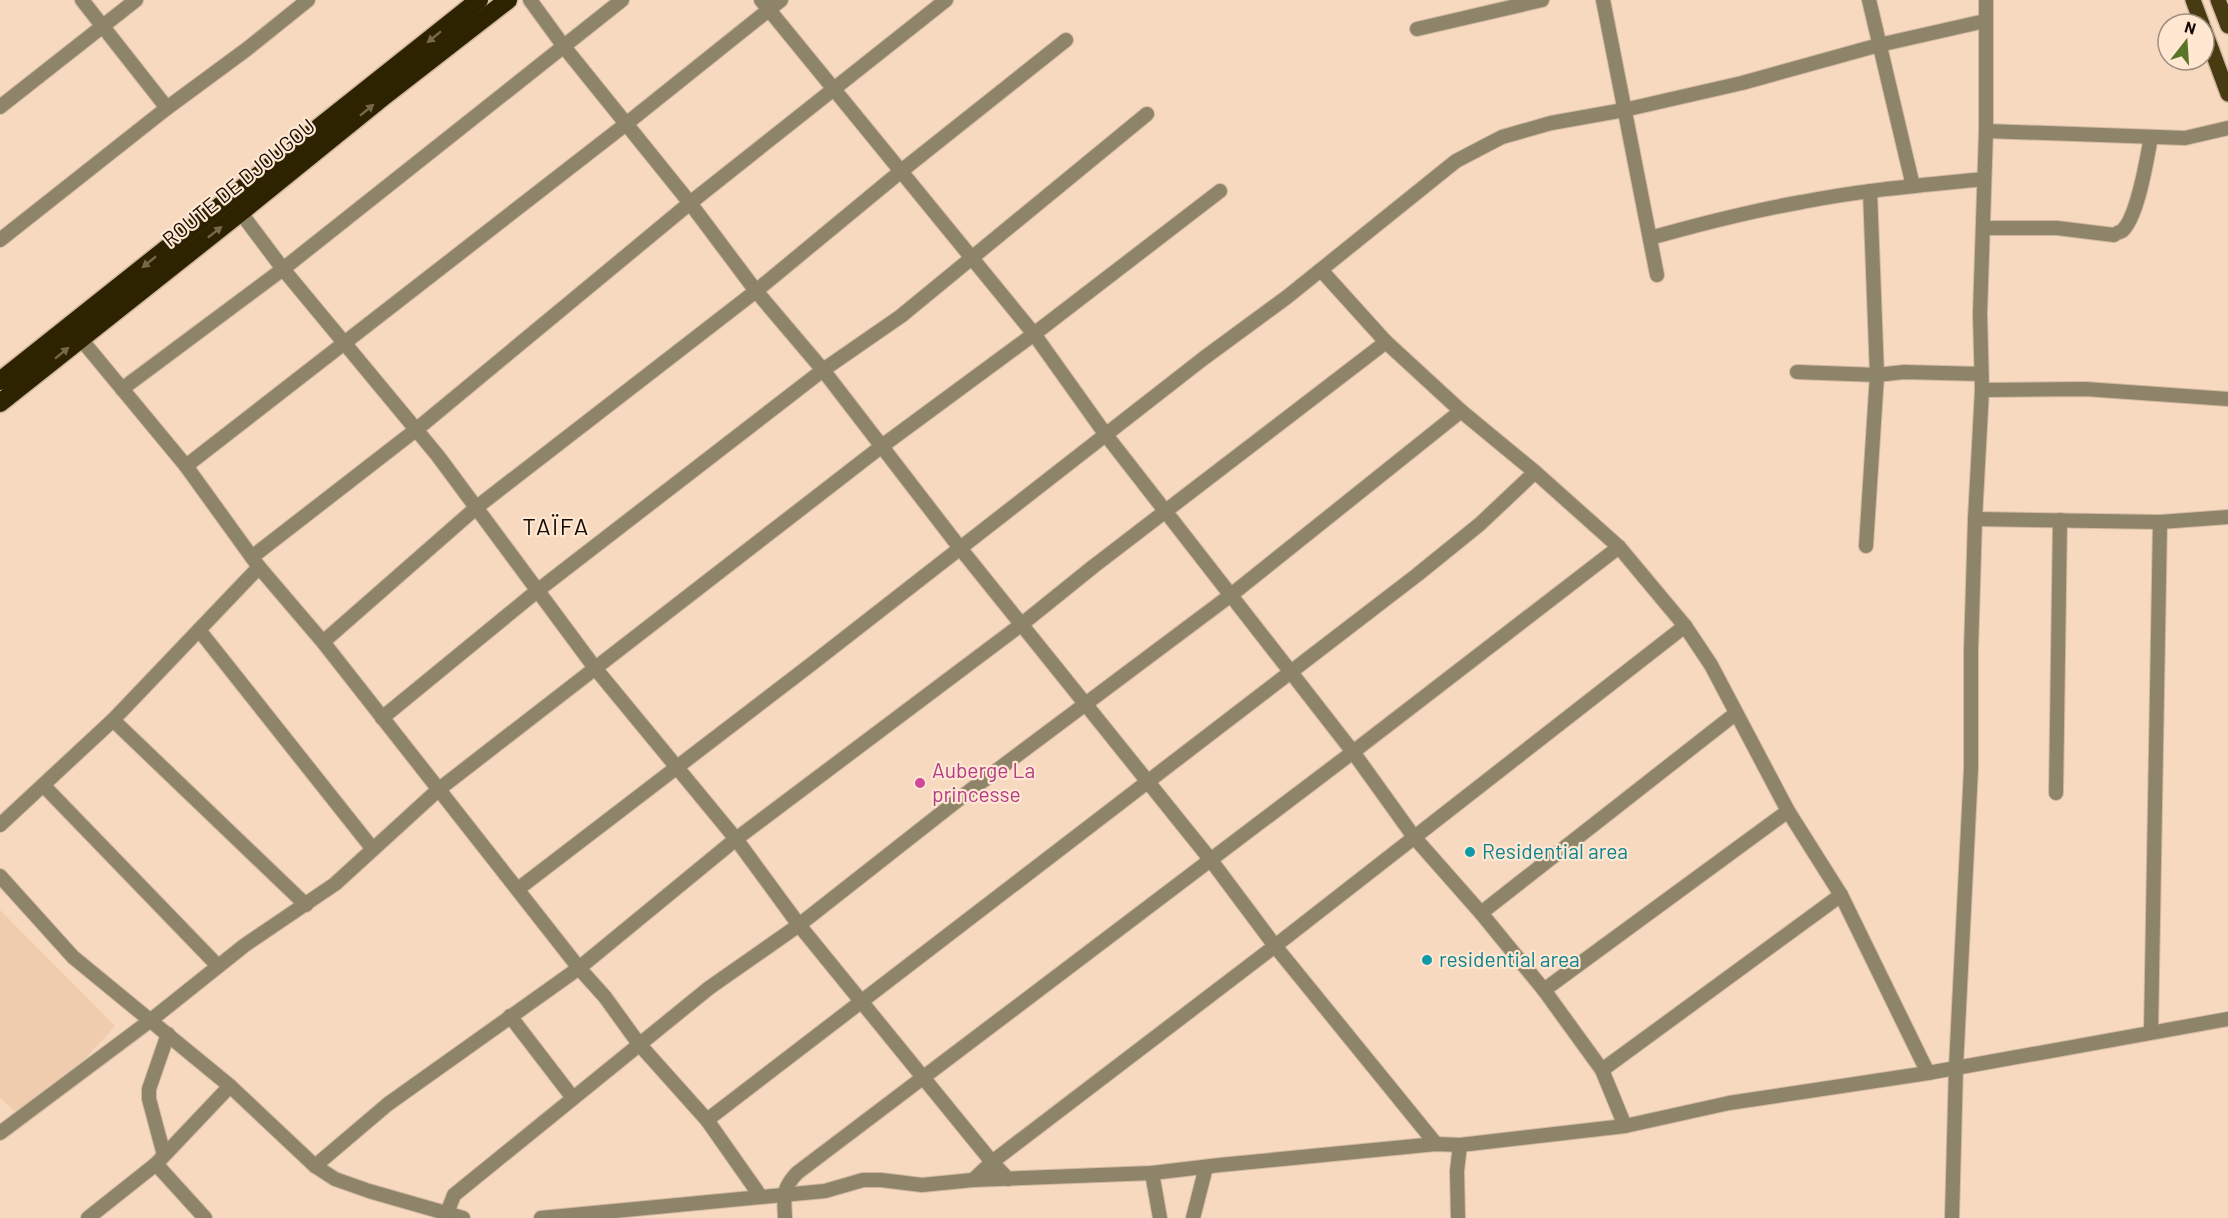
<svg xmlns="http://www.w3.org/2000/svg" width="2228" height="1218" viewBox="0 0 2228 1218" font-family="Barlow,sans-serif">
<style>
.built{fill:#f0ccae}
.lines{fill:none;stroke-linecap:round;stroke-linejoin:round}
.minor-casing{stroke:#d2b8a1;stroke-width:16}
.major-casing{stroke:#d2b8a1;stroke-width:18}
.highway-casing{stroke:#d2b8a1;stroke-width:21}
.minor{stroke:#8d8469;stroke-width:14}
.major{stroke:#483b12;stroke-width:15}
.highway{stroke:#2e2300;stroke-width:18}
.oneway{fill:#77684a}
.hotel-dot{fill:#d1479c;stroke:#ffe7d2;stroke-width:2}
.culture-dot{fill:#0f9aa8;stroke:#ffe7d2;stroke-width:2}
.labels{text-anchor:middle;stroke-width:4.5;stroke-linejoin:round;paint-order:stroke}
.street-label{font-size:21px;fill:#140b04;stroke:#ffe7d2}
.hotel-label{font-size:21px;fill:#b23c85;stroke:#ffe7d2;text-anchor:start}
.culture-label{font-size:21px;fill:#0d838f;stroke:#ffe7d2;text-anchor:start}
.quarter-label{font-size:24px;letter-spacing:1.5px;fill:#140b04;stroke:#ffe7d2}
</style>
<rect width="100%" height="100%" fill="#f6d9bf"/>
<!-- built -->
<polygon class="built" points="0,910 115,1026 28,1122 0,1098"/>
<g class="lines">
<defs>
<g id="minor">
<polyline points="82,0 167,108"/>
<polyline points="530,0 565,48 690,203 756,291 823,370 960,548 1210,859 1275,946 1436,1144"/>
<polyline points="761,0 1034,334 1106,435 1353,752 1414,837 1481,913 1544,990 1602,1070 1625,1126"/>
<polyline points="1603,0 1657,275"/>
<polyline points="1869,0 1913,186"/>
<polyline points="1417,29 1542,0"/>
<polyline points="0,107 136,0"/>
<polyline points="1986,131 2185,138 2228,128"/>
<polyline points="235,205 283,269 438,456 595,668 736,839 799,925 992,1162 1008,1179"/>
<path d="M1984,228H2057L2114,235C2114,234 2122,231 2122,231C2138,217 2147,158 2151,137"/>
<path d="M1650,238C1700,224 1750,211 1802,202C1862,190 1923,185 1984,179"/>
<polyline points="0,240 167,108 247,49 308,0"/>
<polyline points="1321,270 1386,342 1461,411"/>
<polyline points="80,338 186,466 259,567 323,642 579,968 605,997 639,1044 707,1120 761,1197"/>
<polyline points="1797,372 1877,375 1904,372 1981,374"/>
<polyline points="122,389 283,269 622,0"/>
<polyline points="1982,390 2085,389 2228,399"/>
<polyline points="186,466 626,124 781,0"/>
<polyline points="1975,519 2160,522 2228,517"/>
<polyline points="1866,546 1877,375 1870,191"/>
<polyline points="252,557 417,429 690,203 946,0"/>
<polyline points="199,630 372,848"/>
<polyline points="323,642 477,507 756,291 900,172 1066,40"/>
<polyline points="382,718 537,591 823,370 901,316 1147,114"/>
<polyline points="113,720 306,905"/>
<polyline points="44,786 218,966"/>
<polyline points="2056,793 2060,520"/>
<polyline points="0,825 113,720 259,567"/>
<polyline points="0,876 73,957 230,1086 315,1166 335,1179 369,1191 463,1218"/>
<polyline points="518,889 809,666 1204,358 1287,297 1456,161 1502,137 1551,123 1624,110 1742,83 1879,45 1985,21"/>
<polyline points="1481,913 1735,714"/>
<polyline points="1544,990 1788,811"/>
<polyline points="510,1016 573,1098"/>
<polyline points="2151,1032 2160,522"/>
<polyline points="1602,1070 1841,895"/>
<polyline points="707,1120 1417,575 1480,524 1535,472"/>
<polyline points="0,1133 151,1020 245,945 335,884 438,790 882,446 1034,334 1220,191"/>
<polyline points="164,1155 149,1099 149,1089 168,1034"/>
<polyline points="156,1164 205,1218"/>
<polyline points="315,1166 388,1104 579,968 736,839 1022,624 1094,566 1386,342"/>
<polyline points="1152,1173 1160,1218"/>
<polyline points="973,1180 992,1162 1275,946 1685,626"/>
<polyline points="88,1218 156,1164 230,1086"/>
<polyline points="445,1218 454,1195 709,988 799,925 972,789 1231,595 1461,411 1535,472 1619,547 1685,626 1711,665 1788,811 1841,895 1928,1073"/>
<polyline points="541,1218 825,1191 863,1180 881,1180 922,1185 973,1180 1152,1173 1220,1165 1436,1144 1460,1145 1625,1126 1729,1103 1928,1073 2228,1019"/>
<path d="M785,1218C784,1196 782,1189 797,1173L1353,752L1619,547"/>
<polyline points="1193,1218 1206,1167"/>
<polyline points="1458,1218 1457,1171 1460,1145"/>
<polyline points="1952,1218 1956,1067 1971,769 1971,651 1975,519 1982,390 1980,314 1986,131 1986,0"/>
</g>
<g id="major">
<polyline points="2193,0 2202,24"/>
<polyline points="2218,0 2228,26"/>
<polyline points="2204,29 2228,94"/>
</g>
<g id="highway">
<polyline points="0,381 479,0"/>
<polyline points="0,403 241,212 383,97 508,0"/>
</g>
</defs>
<!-- minor casing -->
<use href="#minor" class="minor-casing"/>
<!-- major casing -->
<use href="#major" class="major-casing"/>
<!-- highway casing -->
<use href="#highway" class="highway-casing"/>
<!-- minor -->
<use href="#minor" class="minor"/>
<!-- major -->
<use href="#major" class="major"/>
<!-- highway -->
<use href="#highway" class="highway"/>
</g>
<!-- one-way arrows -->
<defs><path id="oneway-solid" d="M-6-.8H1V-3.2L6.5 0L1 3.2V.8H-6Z" transform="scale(1.5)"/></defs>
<g class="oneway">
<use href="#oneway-solid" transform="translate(434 37) rotate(141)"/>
<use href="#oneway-solid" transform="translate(367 110) rotate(-39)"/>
<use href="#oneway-solid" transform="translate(215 232) rotate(-38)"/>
<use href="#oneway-solid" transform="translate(149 262) rotate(141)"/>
<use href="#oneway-solid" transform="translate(62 353) rotate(-39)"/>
</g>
<!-- markers -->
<circle class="hotel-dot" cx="920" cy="783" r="6"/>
<g class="culture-dot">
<circle cx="1470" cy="852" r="6"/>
<circle cx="1427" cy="960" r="6"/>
</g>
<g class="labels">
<!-- street labels -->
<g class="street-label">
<text transform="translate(239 183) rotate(-39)" y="7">ROUTE DE DJOUGOU</text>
</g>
<!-- hotel labels -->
<g class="hotel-label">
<text x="932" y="778">Auberge La<tspan x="932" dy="24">princesse</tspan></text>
</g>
<!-- culture labels -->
<g class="culture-label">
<text x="1482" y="859">Residential area</text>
<text x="1439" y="967">residential area</text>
</g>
<!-- quarter labels -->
<g class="quarter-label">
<text x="556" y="535">TAÏFA</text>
</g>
</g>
<!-- north arrow -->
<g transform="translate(2186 42) rotate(17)"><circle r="28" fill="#ffe7d2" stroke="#a18f80" stroke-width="1.5"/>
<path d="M0-4.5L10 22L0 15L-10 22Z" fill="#58752a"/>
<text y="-9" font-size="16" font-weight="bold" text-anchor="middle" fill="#140b04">N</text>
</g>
</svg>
